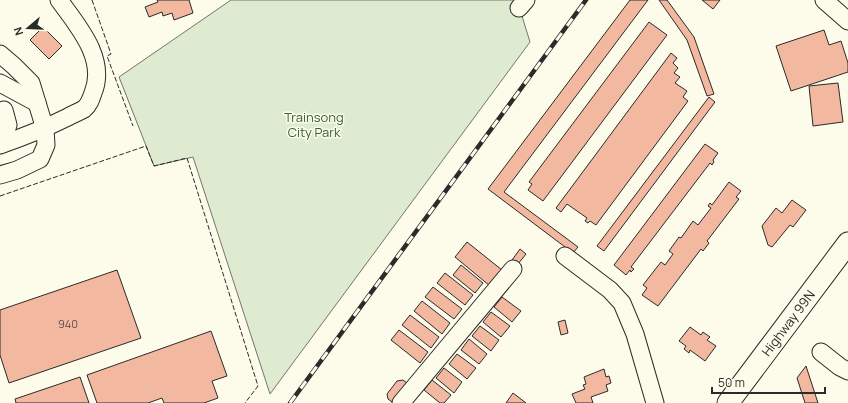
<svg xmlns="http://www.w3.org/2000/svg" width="848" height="403" viewBox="0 0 848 403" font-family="Manrope,sans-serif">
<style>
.green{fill:#deebd1;stroke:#74746e}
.building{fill:#f2b8a0;stroke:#2b2b2b}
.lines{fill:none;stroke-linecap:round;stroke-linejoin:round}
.minor-casing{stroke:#2b2b2b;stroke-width:19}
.major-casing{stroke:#2b2b2b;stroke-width:23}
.minor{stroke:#fdfbea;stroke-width:17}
.major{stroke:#fdfbea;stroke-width:21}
.rail-casing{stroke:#2b2b2b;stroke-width:4.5}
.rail{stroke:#fdfbea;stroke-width:3;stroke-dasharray:9;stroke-linecap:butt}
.fence{stroke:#2b2b2b;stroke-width:1;stroke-dasharray:5 2;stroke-linecap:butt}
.labels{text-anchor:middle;stroke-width:3;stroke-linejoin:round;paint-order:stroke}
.number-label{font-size:11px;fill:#5d4e48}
.park-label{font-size:13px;fill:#34623c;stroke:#fdfbea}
.street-label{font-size:13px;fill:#2b2b2b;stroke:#fdfbea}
</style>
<rect width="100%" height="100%" fill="#fdfbea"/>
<!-- green -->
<polygon class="green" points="231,0 517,0 530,42 270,394 193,157 154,166 119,77"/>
<!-- building -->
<g class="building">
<polygon points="157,0 189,0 193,13 174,20 172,13 163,16 162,12 149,17 145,7 158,2"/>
<polygon points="630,0 648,0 504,192 578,247 573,253 488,189"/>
<polygon points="659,0 667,0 694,37 714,94 707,96 687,40"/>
<polygon points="702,0 720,0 713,9"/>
<polygon points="649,22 667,35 543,201 528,190 532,184 529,182"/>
<polygon points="43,27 62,46 49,59 30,40"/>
<polygon points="824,30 829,45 841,41 848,63 848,72 791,91 776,46"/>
<polygon points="671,53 677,58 673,63 678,68 674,73 680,77 675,83 687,91 683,97 688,101 596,225 590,221 588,223 585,221 587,218 567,204 561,212 556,208"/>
<polygon points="838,83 843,122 813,126 809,86"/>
<polygon points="709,97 715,102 604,251 597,246"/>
<polygon points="705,144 718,153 713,160 714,162 712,165 710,163 631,267 634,269 631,272 630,270 626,275 614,265"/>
<polygon points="729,182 741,191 736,197 739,199 707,241 709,243 703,251 701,249 658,306 642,295 647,288 643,285 661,262 665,265 673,254 669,251 679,237 681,238 693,221 698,225 711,208 708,206 710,203 712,205"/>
<polygon points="792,200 806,210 793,227 790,225 772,247 768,245 762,226 776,208 782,213"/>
<polygon points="467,242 502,270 490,286 455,257"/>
<polygon points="520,249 526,254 518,264 512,260"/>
<polygon points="461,265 483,283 475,293 453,275"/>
<polygon points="117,270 141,338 9,383 0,355 0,310"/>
<polygon points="445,273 473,295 465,305 437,283"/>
<polygon points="433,287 462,309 454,319 425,297"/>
<polygon points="502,297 521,311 512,322 494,307"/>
<polygon points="422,301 450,323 442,334 414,311"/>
<polygon points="491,312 510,326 501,337 483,322"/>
<polygon points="410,315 439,337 431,348 402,325"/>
<polygon points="565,320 568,333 561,335 558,322"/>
<polygon points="480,326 499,340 491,351 472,336"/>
<polygon points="690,327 701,335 703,332 710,337 707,340 716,346 705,361 690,350 689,353 684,349 686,346 679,341"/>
<polygon points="399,330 428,352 420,363 391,340"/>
<polygon points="211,331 227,376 212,381 218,398 204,403 164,403 162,398 148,403 97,403 87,375"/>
<polygon points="469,339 487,354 479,364 461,350"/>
<polygon points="457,354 476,368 467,379 449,364"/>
<polygon points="806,366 818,403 805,403 797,378"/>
<polygon points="444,368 462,382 454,393 436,378"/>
<polygon points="604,369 606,377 609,376 611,383 606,385 608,391 591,397 593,403 576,403 572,394 585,389 583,385 586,384 584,377"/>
<polygon points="80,377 89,403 16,403 15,399"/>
<polygon points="403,380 407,383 399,401 392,402 388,399 387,394 397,381"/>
<polygon points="432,380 451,395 444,403 440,403 424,390"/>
<polygon points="513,393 526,403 506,403"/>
</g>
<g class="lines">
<defs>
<g id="minor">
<polyline points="824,0 848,21"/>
<polyline points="519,8 526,0"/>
<polyline points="0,54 14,66 31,83 45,129 46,145 40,159 17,170 0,175"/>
<polyline points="0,83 37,103"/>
<polyline points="2,144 8,125 4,110"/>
<path d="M0,145C23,137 46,128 68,117C73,114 79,112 84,109C89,105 91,99 93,93C107,59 78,26 59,0"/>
<polyline points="565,256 610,290 622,303 635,334 655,403"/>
<polyline points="821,352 840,367 848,371"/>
<polyline points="401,403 513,269"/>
</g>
<polyline id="major" points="728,403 848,243"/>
</defs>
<!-- minor casing -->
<use href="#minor" class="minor-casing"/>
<!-- major casing -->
<use href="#major" class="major-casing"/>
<!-- minor -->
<use href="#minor" class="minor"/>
<!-- major -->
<use href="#major" class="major"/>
<defs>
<polyline id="rail" points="290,403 586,0"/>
</defs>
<!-- rail casing -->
<use href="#rail" class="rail-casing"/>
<!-- rail -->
<use href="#rail" class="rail"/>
<!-- fence -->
<g class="fence">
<polyline points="92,0 111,54 107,56 133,126"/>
<polyline points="0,196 146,146 154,166 187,158 258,386 245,403"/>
</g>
</g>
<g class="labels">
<!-- number labels -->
<g class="number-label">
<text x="68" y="328">940</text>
</g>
<!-- park labels -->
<g class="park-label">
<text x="314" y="122">Trainsong<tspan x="314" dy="15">City Park</tspan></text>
</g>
<!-- street labels -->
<g class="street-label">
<text transform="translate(788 323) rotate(-53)" y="5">Highway 99N</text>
</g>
</g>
<!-- north arrow -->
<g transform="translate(28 28) rotate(251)" stroke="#fdfbea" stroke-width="3" paint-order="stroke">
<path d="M0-3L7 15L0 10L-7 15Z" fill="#2b2b2b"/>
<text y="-6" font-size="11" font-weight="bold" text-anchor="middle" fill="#2b2b2b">N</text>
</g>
<!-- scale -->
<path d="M712 387v6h113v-6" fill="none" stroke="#2b2b2b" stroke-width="2"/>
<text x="718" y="387" font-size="12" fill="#2b2b2b" stroke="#fdfbea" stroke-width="3" paint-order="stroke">50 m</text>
</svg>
